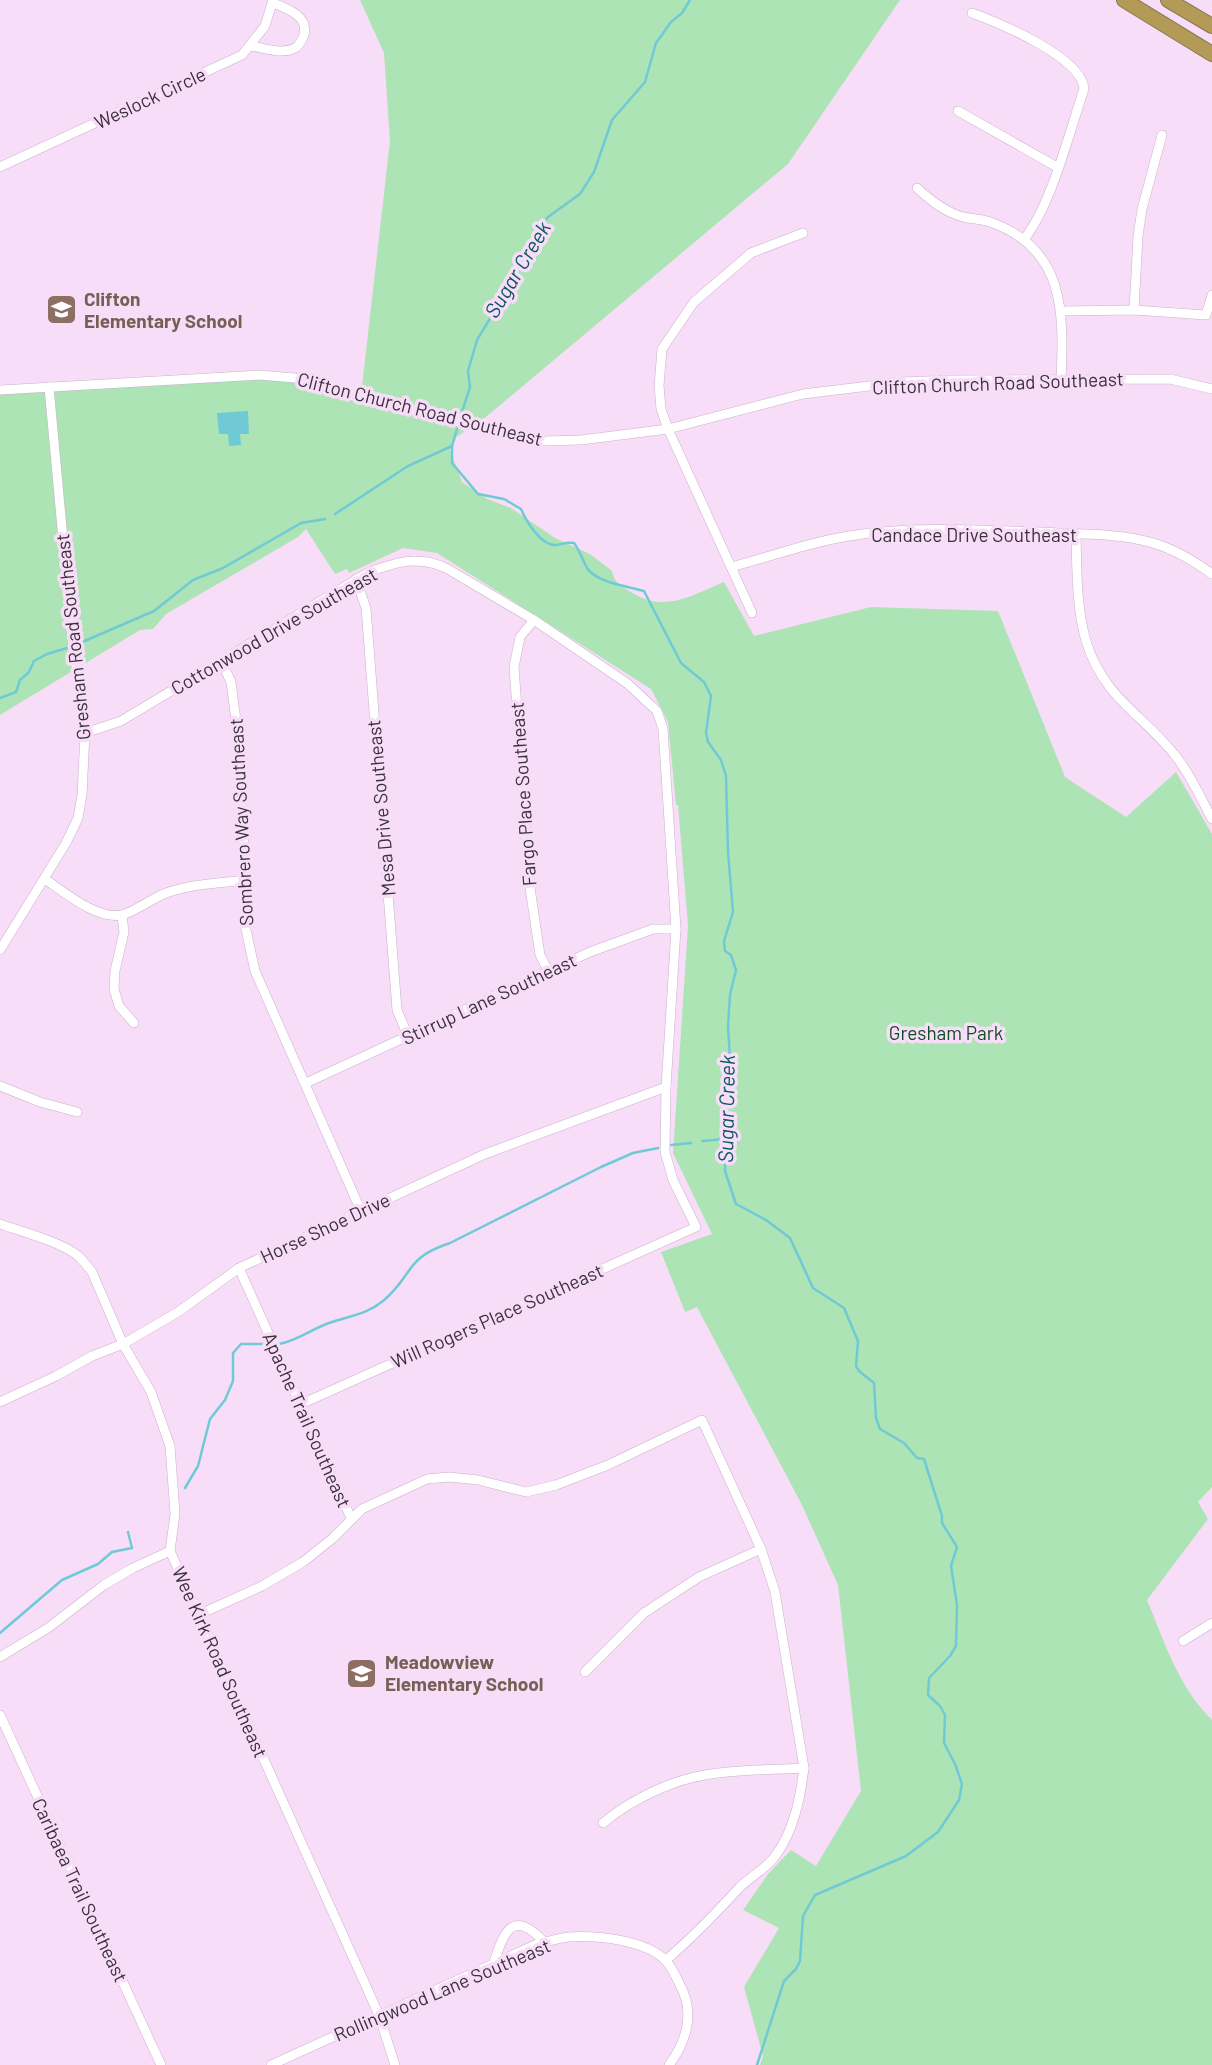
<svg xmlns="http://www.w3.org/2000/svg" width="1212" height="2065" viewBox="0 0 1212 2065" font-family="Barlow,sans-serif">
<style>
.green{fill:#ade4b5}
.water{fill:#70cad5}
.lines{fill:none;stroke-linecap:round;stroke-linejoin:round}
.stream{stroke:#70cad5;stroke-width:2.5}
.minor-casing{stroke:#cab0ca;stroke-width:10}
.highway-casing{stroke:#89764e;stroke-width:16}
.minor{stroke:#fff;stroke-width:9}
.highway{stroke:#b39b57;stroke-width:14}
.labels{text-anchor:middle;stroke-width:7;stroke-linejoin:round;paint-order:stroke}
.street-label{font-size:19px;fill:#3b313c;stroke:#f8ddf8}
.education-label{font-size:19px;font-weight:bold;fill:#785e54;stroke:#f8ddf8;text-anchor:start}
.park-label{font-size:19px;fill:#0e4c21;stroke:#f8ddf8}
.water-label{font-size:21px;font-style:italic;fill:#085961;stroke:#f8ddf8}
</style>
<rect width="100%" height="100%" fill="#f8ddf8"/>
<!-- green -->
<path class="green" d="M360,0H900L788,164L481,421L456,437L450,450L462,482L487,499L511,508L555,538L590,554L612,571C614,582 620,585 629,591C664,614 690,596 724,582L754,636L871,607L998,611L1065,777L1126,817L1176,772L1212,834V1487L1198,1502L1208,1519L1147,1600C1165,1643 1178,1686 1212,1720V2065H760L763,2056L744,1987L779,1928L743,1910L768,1874L791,1850L816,1866L861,1791L838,1585L802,1505L697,1307L685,1312L661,1252L712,1234L673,1153L688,926L678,805H676L668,722L651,689L437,553L403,548L349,573L347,569L335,574L306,529L298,537L166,614L153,629L140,630L0,715V388L274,374L361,395L390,141L384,53Z"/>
<!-- water -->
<polygon class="water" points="248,411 249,434 240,434 241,445 229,446 228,434 219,434 217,413"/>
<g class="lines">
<!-- stream -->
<g class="stream">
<polyline points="461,415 470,387 468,371 477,340 514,279 535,235 548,217 580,194 594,172 612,120 645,82 656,43 671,22 682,13 690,0"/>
<path d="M457,429L452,446V463L478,494L504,499L521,509C526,521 541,546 556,545C563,544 567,542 574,543C580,551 582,559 587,568C597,583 627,586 644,591L681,663L704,682L711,696L706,733L708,742L721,760L726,776L728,852L733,912L724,941L725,951L731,955L736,970L730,995L728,1026L730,1059L725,1139V1171L736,1204L766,1220L790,1238L813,1288L844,1308L858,1341L856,1366L859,1371L874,1383L876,1418L880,1429L904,1443L917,1458L924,1459L942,1516V1523L957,1547L951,1566L957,1605L956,1646L950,1656L929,1678L928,1695L940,1706L945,1715L944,1743L955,1764L962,1784L959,1800L938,1832L906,1856L815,1895L803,1916L800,1961L796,1969L784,1981L757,2065"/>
<polyline points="335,514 408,466 452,446"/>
<polyline points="80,643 154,611 193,580 223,568 301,523 325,519"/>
<polyline points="0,698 16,692 20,680 29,672 34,661 47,654 67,648"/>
<polyline points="702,1141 725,1139"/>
<polyline points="671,1145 691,1143"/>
<path d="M279,1344C296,1341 312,1329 329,1323C349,1316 366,1315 383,1301C414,1275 404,1258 450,1243L601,1167L633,1153L658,1148"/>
<polyline points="185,1488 198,1466 210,1419 225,1400 233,1381 233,1353 241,1344 265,1344"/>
<polyline points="0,1633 62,1580 98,1564 112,1552 132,1548 128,1532"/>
</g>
<defs>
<g id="minor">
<path d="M972,13C999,23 1082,57 1084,89C1069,133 1052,203 1025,238"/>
<path d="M251,46C264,48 282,55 295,48C299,46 302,40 304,35C309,16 286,8 273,3"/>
<polyline points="958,111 1057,167"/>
<polyline points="0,167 242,55 265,26 273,0"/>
<path d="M917,188C931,201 945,212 963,217C972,219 981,219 990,222C1065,248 1064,312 1061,380"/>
<polyline points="1134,310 1138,236 1142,209 1162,135"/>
<polyline points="1061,311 1134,310 1206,315 1212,295"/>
<polyline points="0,390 259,375 295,378 342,393 504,433 544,441 581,440 668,429 803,394 902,382 951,380 1170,379 1212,389"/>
<path d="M1076,534C1077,569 1076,606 1086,641C1103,697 1141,713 1174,754C1190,773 1200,797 1212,819"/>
<path d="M731,567C770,557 809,542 849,536C911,526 977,530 1040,532C1073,534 1109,533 1141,540C1167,545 1190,558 1212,574"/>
<polyline points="356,579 366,608 397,1010 408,1036"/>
<polyline points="752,613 668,429 661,409 659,386 662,349 694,302 751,253 803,233"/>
<polyline points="534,620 520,637 514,667 530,888 540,955 549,972"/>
<polyline points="222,663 231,682 237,728 246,880 245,925 255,971 361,1211"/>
<path d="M85,733L121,721L369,572C397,562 418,555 446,568L534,620L628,684L657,711L663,729L676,929L666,1087L665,1152L673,1180L696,1227L299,1405"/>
<path d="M45,879C64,892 97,920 122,915C132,913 153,898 166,893C191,884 219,883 246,880"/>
<polyline points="122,915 124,932 115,971 114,989 119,1006 134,1023"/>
<polyline points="0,950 66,843 78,818 82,795 85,733 72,637 49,387"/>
<polyline points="306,1083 590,952 653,929 676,929"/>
<polyline points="0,1086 40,1102 77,1112"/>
<path d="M0,1224C23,1232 58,1241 77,1255C83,1260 87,1266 92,1272L123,1344L151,1392L170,1446L175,1514L170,1551L379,2015L395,2065"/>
<polyline points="239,1268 351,1518"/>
<polyline points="0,1402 56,1376 92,1356 123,1344 178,1312 239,1268 485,1154 666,1087"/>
<path d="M198,1615L262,1586L303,1562L333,1538L362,1509L427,1479L449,1477L478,1480L526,1492L556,1485L608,1465L702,1420L761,1549L775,1592L804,1768C800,1799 794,1830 776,1855C766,1869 751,1876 739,1888C716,1913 692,1938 666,1960"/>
<polyline points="1183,1641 1212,1623"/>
<polyline points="0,1657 48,1628 104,1585 133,1568 170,1551"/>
<polyline points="585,1672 644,1613 699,1577 761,1549"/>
<polyline points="0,1715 161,2065"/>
<path d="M603,1823C632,1799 673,1779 711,1774C741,1769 773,1770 804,1768"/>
<path d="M493,1965C504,1932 512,1907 545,1943"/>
<path d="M271,2065L537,1944C547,1942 558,1938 569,1937C596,1935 647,1940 666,1961C672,1967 676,1977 680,1985C695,2012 687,2041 669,2065"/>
</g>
<g id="highway">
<polyline points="1124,0 1212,54"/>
<polyline points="1168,0 1212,26"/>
</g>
</defs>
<!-- minor casing -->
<use href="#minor" class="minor-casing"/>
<!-- highway casing -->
<use href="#highway" class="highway-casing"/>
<!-- minor -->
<use href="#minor" class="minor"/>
<!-- highway -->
<use href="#highway" class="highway"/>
</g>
<!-- icons -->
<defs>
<symbol id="school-square" viewBox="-11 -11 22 22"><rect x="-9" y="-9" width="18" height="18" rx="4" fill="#8d6e63" stroke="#f8ddf8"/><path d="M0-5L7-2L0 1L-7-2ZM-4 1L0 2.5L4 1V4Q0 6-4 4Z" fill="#fff"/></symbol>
</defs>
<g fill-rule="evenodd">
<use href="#school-square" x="44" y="292" width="35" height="35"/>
<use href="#school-square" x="344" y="1656" width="35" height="35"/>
</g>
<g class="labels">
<!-- street labels -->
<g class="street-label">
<text transform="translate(150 98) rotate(-25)" y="7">Weslock Circle</text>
<text transform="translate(998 383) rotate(-2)" y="7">Clifton Church Road Southeast</text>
<text transform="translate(420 409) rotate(14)" y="7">Clifton Church Road Southeast</text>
<text x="974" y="542">Candace Drive Southeast</text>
<text transform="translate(274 631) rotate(-30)" y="7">Cottonwood Drive Southeast</text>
<text transform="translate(73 637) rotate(-96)" y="7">Gresham Road Southeast</text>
<text transform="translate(523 794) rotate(-94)" y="7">Fargo Place Southeast</text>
<text transform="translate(381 808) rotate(-95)" y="7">Mesa Drive Southeast</text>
<text transform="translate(241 822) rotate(-93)" y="7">Sombrero Way Southeast</text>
<text transform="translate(489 999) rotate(-25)" y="7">Stirrup Lane Southeast</text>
<text transform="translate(325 1228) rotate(-25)" y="7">Horse Shoe Drive</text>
<text transform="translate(497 1316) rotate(-24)" y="7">Will Rogers Place Southeast</text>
<text transform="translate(307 1420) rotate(66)" y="7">Apache Trail Southeast</text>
<text transform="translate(220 1662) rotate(66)" y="7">Wee Kirk Road Southeast</text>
<text transform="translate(80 1890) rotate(65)" y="7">Caribaea Trail Southeast</text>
<text transform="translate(442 1990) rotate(-23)" y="7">Rollingwood Lane Southeast</text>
</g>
<!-- education labels -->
<g class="education-label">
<text x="84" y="306">Clifton<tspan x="84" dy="22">Elementary School</tspan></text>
<text x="385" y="1669">Meadowview<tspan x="385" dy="22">Elementary School</tspan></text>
</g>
<!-- park labels -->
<g class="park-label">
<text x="946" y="1040">Gresham Park</text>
</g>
<!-- water labels -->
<g class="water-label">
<text transform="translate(518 270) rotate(-59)" y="7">Sugar Creek</text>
<text transform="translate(727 1109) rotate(-89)" y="7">Sugar Creek</text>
</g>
</g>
</svg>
